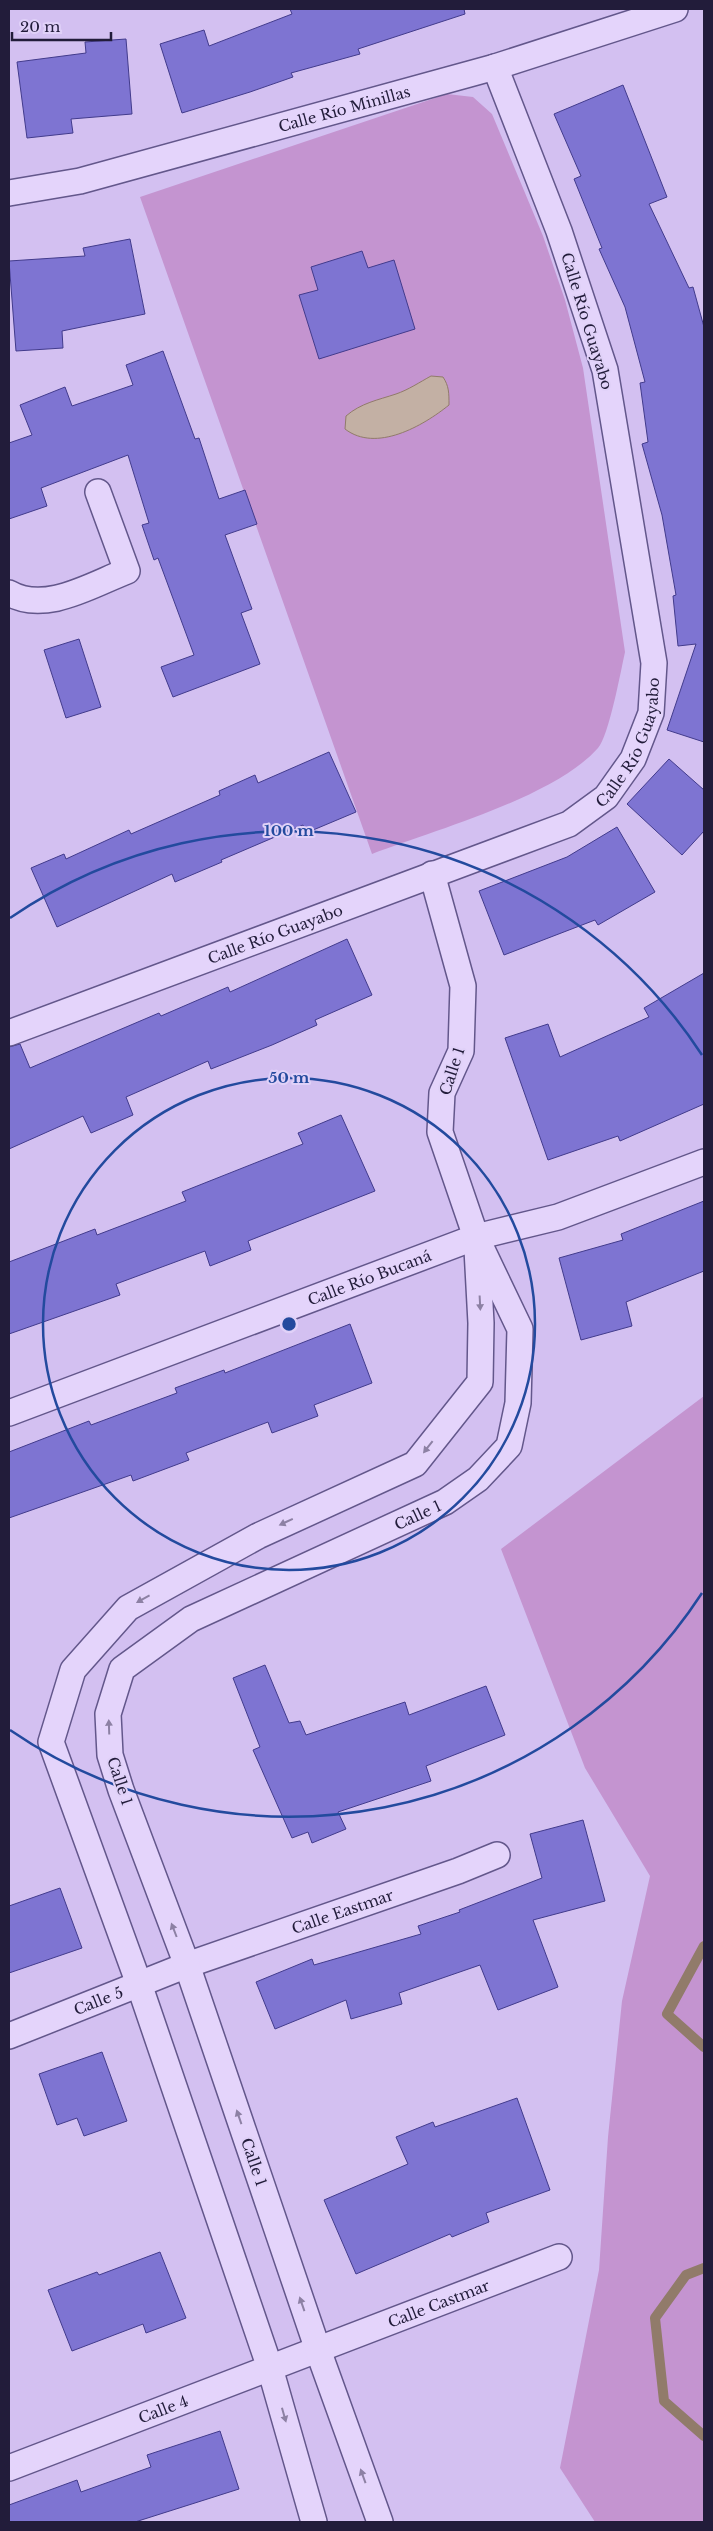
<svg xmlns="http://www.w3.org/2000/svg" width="713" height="2531" viewBox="0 0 713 2531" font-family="'Libre Baskerville',serif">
	<rect width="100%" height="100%" fill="#d3c0f1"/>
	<!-- green -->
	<g fill="#c494d0">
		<path d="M447,94L473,97L492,114L543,236L565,300L583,368L625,652C621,670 609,736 598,748C555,797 435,830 372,854L140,197Z"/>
		<polygon points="704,1396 704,2522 595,2522 560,2468 599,2270 608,2137 622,2001 650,1876 585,1768 501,1549"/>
	</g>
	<!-- water -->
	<path fill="#c3b0a4" stroke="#917b6a" d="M431,376L443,377C449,386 449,393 449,405C423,426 376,453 345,429L346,416C361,403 378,400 396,394C408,390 420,382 431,376Z"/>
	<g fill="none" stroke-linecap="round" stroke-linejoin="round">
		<!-- stream -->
		<g stroke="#917b6a" stroke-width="10">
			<polyline points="704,1946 667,2014 704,2047"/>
			<polyline points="704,2268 686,2275 655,2318 664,2401 704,2436"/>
		</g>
	</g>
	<!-- building -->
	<g fill="#7e74d2" stroke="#423b8c">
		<polygon points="290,9 464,9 465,14 358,49 360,54 291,73 293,77 250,92 182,113 160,44 204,30 209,46 292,14"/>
		<polygon points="126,39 132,114 71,119 73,133 27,138 17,62 86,53 85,42"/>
		<polygon points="623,85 667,197 649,204 689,288 693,287 704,327 704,742 667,730 696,644 678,646 673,596 676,595 662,515 642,444 648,442 640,383 645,382 625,307 599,249 602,248 574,179 581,176 554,114"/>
		<polygon points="130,239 145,314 62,331 63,348 16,351 9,261 85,256 83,248"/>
		<polygon points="362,251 368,268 394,260 415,329 319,359 299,295 318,290 311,267"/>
		<polygon points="163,351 195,439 199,438 219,499 245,490 257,524 225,535 252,609 241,613 260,664 173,697 161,667 194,655 158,558 154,560 142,525 149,523 128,455 41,488 47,506 9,519 9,443 32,435 20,405 65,387 72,406 133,385 126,365"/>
		<polygon points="79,639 101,707 66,718 44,650"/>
		<polygon points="329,752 356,812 306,833 303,825 221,860 222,862 175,882 172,874 57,927 31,868 64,854 66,859 129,830 131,834 220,795 219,791 255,775 258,783"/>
		<polygon points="669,759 704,790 704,831 682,855 627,804"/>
		<polygon points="617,827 655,892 598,925 595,920 504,955 479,891 567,857"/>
		<polygon points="347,939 372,995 315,1020 317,1025 272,1045 211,1069 208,1061 126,1097 133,1115 91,1133 83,1116 9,1149 9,1047 20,1044 30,1068 159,1013 161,1016 228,987 230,992"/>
		<polygon points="704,973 704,1104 620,1141 618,1136 548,1160 505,1038 548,1024 560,1057 649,1017 644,1008"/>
		<polygon points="341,1115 375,1191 248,1241 251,1250 210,1266 205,1251 116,1284 120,1295 9,1334 9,1262 95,1229 97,1235 186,1201 182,1192 303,1144 298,1133"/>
		<polygon points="704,1201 704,1271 626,1302 632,1326 581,1340 559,1258 623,1240 621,1234"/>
		<polygon points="350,1324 372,1383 314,1405 318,1416 272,1433 268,1422 186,1453 189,1460 133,1481 131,1475 9,1518 9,1452 89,1421 91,1425 177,1393 175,1388 224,1370 225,1373"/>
		<polygon points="265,1665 289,1723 300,1721 306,1735 405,1702 409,1715 486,1686 505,1735 426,1766 431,1781 338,1812 346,1829 312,1843 308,1832 292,1838 253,1750 260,1747 233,1678"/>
		<polygon points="583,1820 605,1901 533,1920 558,1987 498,2010 480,1965 399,1993 402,2004 351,2019 346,2000 275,2029 256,1982 312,1959 314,1965 421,1934 418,1926 460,1912 459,1910 542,1878 530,1834"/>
		<polygon points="60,1888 82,1948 9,1973 9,1906"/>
		<polygon points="102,2052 127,2121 84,2136 77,2118 57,2125 39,2074"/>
		<polygon points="517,2098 550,2190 486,2213 489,2222 452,2237 450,2234 356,2274 324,2200 408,2164 396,2137 433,2122 435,2127"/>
		<polygon points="160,2252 186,2318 146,2333 143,2324 72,2351 48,2290 97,2272 99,2275"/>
		<polygon points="220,2431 239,2489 135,2522 9,2522 9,2505 77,2480 81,2492 151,2467 147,2455"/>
	</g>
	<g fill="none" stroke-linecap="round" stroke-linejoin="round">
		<!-- minor casing -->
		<g stroke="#63578b" stroke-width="28">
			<g id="minor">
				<path id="s1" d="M9,193L80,181L495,67L675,9"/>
				<path d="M9,593C45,614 91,585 127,571L98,492"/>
				<path id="s2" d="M9,1033L569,824L606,797L633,759L651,713L654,663L605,370L559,231L495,67"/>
				<path id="s3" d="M9,1413L476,1237L558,1217L704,1162"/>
				<path id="s4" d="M9,2036L187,1965L458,1871L497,1855"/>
				<path id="s5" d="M9,2468L559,2257"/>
				<polyline points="314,2522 270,2368 139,1984 51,1742 73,1670 128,1608 258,1536 415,1464 480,1382 481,1323 477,1249"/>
				<path id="s6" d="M380,2522L318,2350L187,1965L121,1790L110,1755L108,1714L122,1669L191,1619L445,1502L478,1479L509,1446L518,1403L520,1329L476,1237L440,1132L442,1093L461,1051L463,986L432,874"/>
			</g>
		</g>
		<!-- minor -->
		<use href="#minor" stroke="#e4d4fb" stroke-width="25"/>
	</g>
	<!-- one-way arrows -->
	<defs><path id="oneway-solid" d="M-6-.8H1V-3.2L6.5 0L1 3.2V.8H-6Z" transform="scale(1.25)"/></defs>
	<g fill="#8d81a4">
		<use href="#oneway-solid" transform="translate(480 1303) rotate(87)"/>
		<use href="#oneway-solid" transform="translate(428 1447) rotate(128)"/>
		<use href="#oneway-solid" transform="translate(286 1522) rotate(155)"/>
		<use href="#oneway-solid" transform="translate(143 1599) rotate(151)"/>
		<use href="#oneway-solid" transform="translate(109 1727) rotate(-92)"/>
		<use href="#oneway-solid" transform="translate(174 1930) rotate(-111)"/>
		<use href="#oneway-solid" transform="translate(239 2117) rotate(-109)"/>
		<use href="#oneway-solid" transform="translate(302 2304) rotate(-109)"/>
		<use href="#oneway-solid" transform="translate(284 2415) rotate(74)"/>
		<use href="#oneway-solid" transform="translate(363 2476) rotate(-110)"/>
	</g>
	<!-- distance rings -->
	<g fill="none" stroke="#234a9e" stroke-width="2.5">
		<circle cx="289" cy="1324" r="246"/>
		<path d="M702 1593A493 493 0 0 1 10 1730M10 918A493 493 0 0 1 702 1055"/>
	</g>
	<g text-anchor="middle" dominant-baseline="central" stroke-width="4" stroke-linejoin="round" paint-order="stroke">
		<!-- street labels -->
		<g font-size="15" fill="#221c3a" stroke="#e0d1f8">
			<text stroke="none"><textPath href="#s1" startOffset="346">Calle Río Minillas</textPath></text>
			<text transform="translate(587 321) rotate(73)">Calle Río Guayabo</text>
			<text stroke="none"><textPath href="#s2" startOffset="704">Calle Río Guayabo</textPath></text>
			<text stroke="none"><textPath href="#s2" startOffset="284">Calle Río Guayabo</textPath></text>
			<text transform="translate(452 1071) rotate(-72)">Calle 1</text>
			<text stroke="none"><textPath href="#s3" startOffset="385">Calle Río Bucaná</textPath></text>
			<text stroke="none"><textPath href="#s6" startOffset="1236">Calle 1</textPath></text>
			<text transform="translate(120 1781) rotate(72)">Calle 1</text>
			<text stroke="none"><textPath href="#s4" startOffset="356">Calle Eastmar</textPath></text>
			<text stroke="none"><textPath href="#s4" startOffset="96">Calle 5</textPath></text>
			<text transform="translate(254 2162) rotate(71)">Calle 1</text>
			<text stroke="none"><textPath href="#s5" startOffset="460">Calle Castmar</textPath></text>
			<text stroke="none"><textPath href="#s5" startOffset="165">Calle 4</textPath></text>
		</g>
	</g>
	<circle cx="289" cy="1324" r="8" fill="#234a9e" stroke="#e0d1f8" stroke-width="2.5"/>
	<g font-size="15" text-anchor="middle" font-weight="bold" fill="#234a9e" stroke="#e0d1f8" stroke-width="4" stroke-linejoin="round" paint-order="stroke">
		<text x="289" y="836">100 m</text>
		<text x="289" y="1083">50 m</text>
	</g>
	<!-- border -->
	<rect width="713" height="2531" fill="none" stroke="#221c3a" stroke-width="20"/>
	<!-- scale -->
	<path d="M12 32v8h99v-8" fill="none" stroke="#221c3a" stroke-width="2.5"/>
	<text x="20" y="32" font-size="15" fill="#221c3a" stroke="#e0d1f8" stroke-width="4" paint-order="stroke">20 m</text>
</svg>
